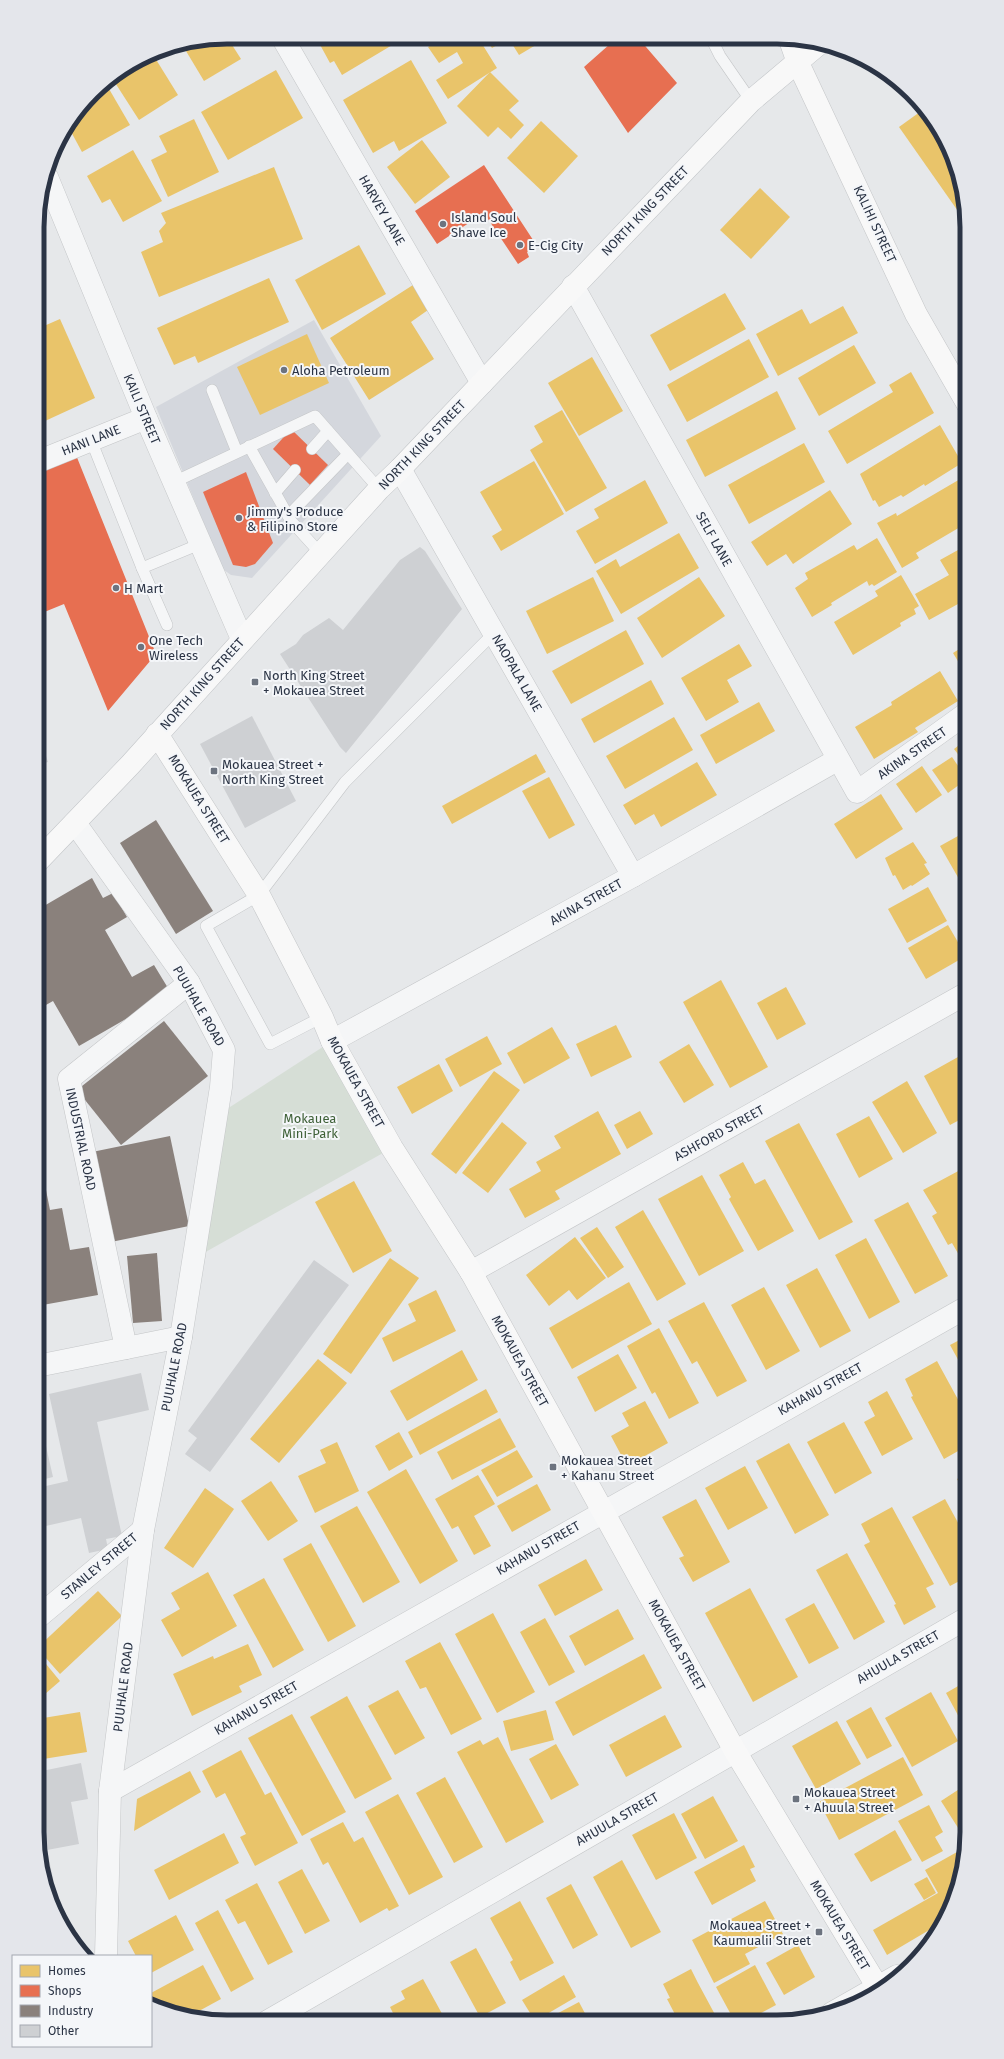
<svg xmlns="http://www.w3.org/2000/svg" width="1004" height="2059" viewBox="0 0 1004 2059" font-family="'Fira Sans',sans-serif">
	<rect width="100%" height="100%" fill="#e6e8ea"/>
	<!-- built -->
	<polygon fill="#d4d7dd" points="314,320 381,436 252,578 231,575 224,570 219,560 156,407"/>
	<!-- green -->
	<polygon fill="#d6ded6" points="332,1041 392,1148 193,1259 216,1116"/>
	<!-- homes -->
	<g fill="#e9c46a">
		<polygon points="227,37 241,59 204,81 183,46"/>
		<polygon points="324,38 391,38 394,44 342,75 334,61 330,63 318,41"/>
		<polygon points="441,38 479,39 497,68 448,99 436,80 463,63 457,52 439,63 428,47"/>
		<polygon points="486,39 508,39 492,48"/>
		<polygon points="509,39 546,39 519,55"/>
		<polygon points="152,53 178,95 139,120 112,78"/>
		<polygon points="411,60 447,123 399,151 394,141 373,153 343,100"/>
		<polygon points="276,70 303,118 228,160 201,112"/>
		<polygon points="490,72 519,101 509,110 524,125 511,139 498,127 488,137 457,106"/>
		<polygon points="105,82 130,125 82,152 69,128 102,84"/>
		<polygon points="924,109 935,122 957,166 967,224 899,127"/>
		<polygon points="194,119 219,172 168,197 151,160 167,152 159,136"/>
		<polygon points="541,121 578,156 544,193 507,158"/>
		<polygon points="422,140 450,177 415,204 387,167"/>
		<polygon points="133,150 162,201 123,222 110,199 102,203 87,176"/>
		<polygon points="274,167 303,239 159,297 141,252 163,242 159,231 166,223 161,213"/>
		<polygon points="760,188 790,217 751,259 720,230"/>
		<polygon points="359,245 386,294 322,330 295,280"/>
		<polygon points="269,278 289,322 198,363 195,356 174,365 157,328"/>
		<polygon points="413,285 428,310 411,322 434,359 369,400 330,338"/>
		<polygon points="37,287 46,307 37,311"/>
		<polygon points="725,293 746,329 670,371 650,335"/>
		<polygon points="843,306 858,333 778,376 756,334 802,309 810,324"/>
		<polygon points="60,319 95,398 45,421 37,405 37,329"/>
		<polygon points="307,334 329,383 260,415 237,367"/>
		<polygon points="749,339 769,377 687,422 667,385"/>
		<polygon points="854,345 876,383 819,416 798,378"/>
		<polygon points="592,357 623,411 579,436 548,383"/>
		<polygon points="911,372 934,413 847,464 828,431 893,392 889,385"/>
		<polygon points="777,391 796,429 705,477 686,440"/>
		<polygon points="562,410 607,488 566,512 530,450 543,442 534,426"/>
		<polygon points="940,425 962,463 925,486 924,484 903,497 901,495 879,507 875,500 873,501 860,474"/>
		<polygon points="804,443 825,482 749,524 728,485"/>
		<polygon points="534,461 564,514 501,551 492,536 502,530 480,492"/>
		<polygon points="967,475 967,523 916,553 919,558 902,568 877,523 896,513 897,516"/>
		<polygon points="645,480 668,523 595,564 576,531 599,518 594,509"/>
		<polygon points="830,490 852,524 793,564 786,554 767,566 751,542"/>
		<polygon points="679,533 699,568 621,614 596,571 616,559 620,567"/>
		<polygon points="877,538 897,572 874,586 872,584 869,586 867,581 831,603 832,605 812,617 795,588 808,579 805,573 854,545 857,550"/>
		<polygon points="967,545 967,599 929,620 915,594 949,575 940,560"/>
		<polygon points="901,575 919,606 914,609 916,614 900,623 901,626 853,655 834,622 878,596 875,591"/>
		<polygon points="593,577 614,621 547,654 526,611"/>
		<polygon points="699,577 725,616 662,658 637,618"/>
		<polygon points="626,630 644,664 571,704 552,671"/>
		<polygon points="739,644 752,666 727,680 739,702 706,721 681,678"/>
		<polygon points="967,644 967,676 953,653"/>
		<polygon points="940,671 958,701 915,728 918,732 874,759 855,727 892,705 891,702"/>
		<polygon points="651,680 664,704 594,743 581,719"/>
		<polygon points="759,702 775,731 716,764 700,735"/>
		<polygon points="674,717 693,750 625,789 606,756"/>
		<polygon points="967,739 967,766 954,749"/>
		<polygon points="536,754 546,772 452,824 442,806"/>
		<polygon points="952,757 967,779 948,793 932,770"/>
		<polygon points="697,762 717,795 661,827 654,814 635,825 623,805"/>
		<polygon points="922,766 942,795 916,813 896,784"/>
		<polygon points="549,777 575,825 549,839 522,791"/>
		<polygon points="881,794 903,829 856,859 834,824"/>
		<polygon points="967,831 967,893 940,846"/>
		<polygon points="913,842 927,863 924,864 930,874 912,886 911,885 903,890 895,875 893,876 885,858"/>
		<polygon points="928,887 947,921 907,943 888,909"/>
		<polygon points="948,925 966,956 926,979 908,948"/>
		<polygon points="721,980 768,1067 730,1088 683,1002"/>
		<polygon points="786,987 806,1024 777,1040 757,1003"/>
		<polygon points="967,1024 967,1036 962,1027"/>
		<polygon points="616,1025 632,1057 591,1077 576,1044"/>
		<polygon points="552,1027 570,1058 524,1084 507,1053"/>
		<polygon points="487,1036 502,1064 460,1087 445,1059"/>
		<polygon points="689,1044 714,1085 684,1103 659,1062"/>
		<polygon points="958,1057 967,1073 967,1116 950,1125 924,1076"/>
		<polygon points="439,1064 453,1091 412,1114 397,1087"/>
		<polygon points="494,1071 520,1090 456,1174 431,1154"/>
		<polygon points="907,1081 937,1133 903,1153 872,1102"/>
		<polygon points="598,1111 621,1154 555,1191 560,1199 525,1218 509,1189 541,1171 536,1162 561,1148 554,1136"/>
		<polygon points="640,1111 653,1134 627,1149 614,1125"/>
		<polygon points="869,1116 893,1159 859,1178 836,1134"/>
		<polygon points="502,1122 527,1143 488,1193 462,1173"/>
		<polygon points="799,1123 853,1222 819,1240 765,1141"/>
		<polygon points="743,1162 755,1184 765,1179 794,1231 758,1251 729,1199 731,1197 719,1175"/>
		<polygon points="962,1169 967,1178 967,1260 963,1262 952,1243 948,1245 932,1216 937,1213 923,1190"/>
		<polygon points="702,1175 744,1251 699,1276 658,1199"/>
		<polygon points="354,1181 392,1251 353,1273 315,1202"/>
		<polygon points="908,1202 948,1276 915,1294 874,1220"/>
		<polygon points="643,1210 686,1284 657,1301 615,1227"/>
		<polygon points="597,1227 624,1267 608,1278 580,1238"/>
		<polygon points="575,1237 606,1278 577,1300 569,1290 549,1306 526,1275"/>
		<polygon points="866,1238 900,1302 869,1319 835,1255"/>
		<polygon points="390,1258 419,1278 351,1374 323,1354"/>
		<polygon points="817,1268 851,1331 820,1348 786,1285"/>
		<polygon points="629,1282 652,1324 572,1369 549,1328"/>
		<polygon points="764,1287 800,1351 766,1370 731,1305"/>
		<polygon points="436,1290 456,1331 393,1362 382,1338 416,1321 408,1304"/>
		<polygon points="704,1302 747,1381 717,1397 697,1361 692,1364 668,1321"/>
		<polygon points="659,1328 699,1403 669,1419 655,1392 652,1394 627,1346"/>
		<polygon points="967,1336 967,1376 950,1345"/>
		<polygon points="462,1350 478,1380 407,1421 390,1391"/>
		<polygon points="618,1354 637,1388 595,1412 577,1377"/>
		<polygon points="318,1359 347,1383 279,1463 250,1439"/>
		<polygon points="937,1361 967,1416 967,1446 944,1459 911,1397 913,1396 905,1379"/>
		<polygon points="486,1389 498,1412 420,1455 408,1432"/>
		<polygon points="887,1391 913,1439 882,1456 864,1422 875,1416 868,1402"/>
		<polygon points="645,1401 668,1443 627,1466 611,1436 629,1426 622,1413"/>
		<polygon points="500,1418 516,1447 452,1480 437,1452"/>
		<polygon points="844,1422 872,1473 835,1494 807,1442"/>
		<polygon points="399,1432 413,1457 389,1471 375,1446"/>
		<polygon points="337,1442 359,1491 315,1513 298,1476 326,1463 320,1450"/>
		<polygon points="789,1443 829,1515 795,1534 756,1461"/>
		<polygon points="517,1450 533,1477 497,1497 481,1470"/>
		<polygon points="745,1466 768,1508 728,1530 705,1488"/>
		<polygon points="406,1469 458,1561 420,1584 367,1492"/>
		<polygon points="967,1474 967,1497 957,1479"/>
		<polygon points="478,1475 495,1504 474,1516 491,1546 474,1555 458,1526 452,1529 435,1499"/>
		<polygon points="271,1481 298,1521 268,1541 241,1501"/>
		<polygon points="537,1484 551,1510 512,1532 497,1506"/>
		<polygon points="205,1488 234,1509 193,1568 164,1548"/>
		<polygon points="696,1499 730,1562 693,1582 679,1558 684,1556 662,1517"/>
		<polygon points="945,1499 967,1539 967,1577 950,1586 912,1517"/>
		<polygon points="357,1506 400,1582 363,1603 320,1526"/>
		<polygon points="892,1507 934,1584 926,1588 936,1607 904,1625 894,1605 896,1604 864,1545 870,1542 861,1524"/>
		<polygon points="311,1543 356,1626 328,1642 283,1559"/>
		<polygon points="847,1553 885,1622 854,1640 816,1570"/>
		<polygon points="586,1559 603,1590 555,1616 538,1585"/>
		<polygon points="208,1572 237,1626 182,1657 161,1620 180,1609 171,1593"/>
		<polygon points="264,1578 304,1650 273,1668 233,1595"/>
		<polygon points="750,1588 798,1677 753,1702 705,1613"/>
		<polygon points="98,1591 122,1616 60,1674 37,1648"/>
		<polygon points="814,1603 839,1648 809,1664 785,1619"/>
		<polygon points="618,1609 634,1639 585,1666 569,1636"/>
		<polygon points="493,1613 535,1692 497,1713 455,1634"/>
		<polygon points="545,1618 575,1672 549,1686 520,1632"/>
		<polygon points="440,1642 482,1719 451,1735 426,1687 420,1689 405,1661"/>
		<polygon points="248,1644 262,1675 239,1686 242,1692 192,1716 173,1674 213,1656 214,1659"/>
		<polygon points="37,1653 60,1681 37,1701"/>
		<polygon points="644,1654 662,1688 573,1736 555,1702"/>
		<polygon points="967,1681 967,1732 946,1693"/>
		<polygon points="398,1690 425,1738 395,1755 368,1706"/>
		<polygon points="931,1692 958,1741 912,1767 885,1718"/>
		<polygon points="347,1696 392,1779 355,1799 310,1717"/>
		<polygon points="871,1707 892,1746 867,1759 846,1721"/>
		<polygon points="546,1710 554,1740 511,1751 503,1721"/>
		<polygon points="80,1712 87,1752 37,1760 37,1719"/>
		<polygon points="292,1714 346,1812 302,1836 248,1738"/>
		<polygon points="665,1715 682,1747 626,1777 609,1745"/>
		<polygon points="837,1721 861,1764 816,1789 792,1746"/>
		<polygon points="498,1737 544,1822 506,1843 457,1752 480,1740 483,1745"/>
		<polygon points="556,1744 579,1785 551,1800 529,1759"/>
		<polygon points="241,1750 265,1795 271,1792 298,1843 255,1866 240,1837 246,1834 225,1793 216,1798 202,1771"/>
		<polygon points="903,1757 923,1795 839,1840 819,1802"/>
		<polygon points="190,1771 201,1792 134,1831 137,1799"/>
		<polygon points="445,1777 483,1847 454,1863 416,1793"/>
		<polygon points="967,1784 967,1842 941,1801"/>
		<polygon points="398,1794 443,1877 409,1895 365,1812"/>
		<polygon points="713,1796 738,1841 705,1859 681,1814"/>
		<polygon points="929,1805 943,1832 935,1837 943,1851 922,1862 898,1821"/>
		<polygon points="674,1813 697,1858 656,1880 632,1835"/>
		<polygon points="343,1822 354,1842 363,1837 399,1906 389,1911 387,1908 360,1923 328,1862 323,1865 310,1839"/>
		<polygon points="895,1830 912,1860 871,1882 854,1854"/>
		<polygon points="224,1833 239,1863 169,1900 154,1870"/>
		<polygon points="744,1845 755,1867 750,1869 756,1881 712,1905 694,1872"/>
		<polygon points="957,1852 963,1863 957,1893 941,1923 887,1955 873,1930 938,1893 925,1870"/>
		<polygon points="622,1860 661,1932 631,1948 593,1877"/>
		<polygon points="302,1869 330,1921 305,1934 278,1882"/>
		<polygon points="927,1877 936,1893 924,1900 914,1884"/>
		<polygon points="257,1883 293,1952 268,1965 245,1921 238,1924 225,1900"/>
		<polygon points="571,1884 598,1935 573,1949 546,1898"/>
		<polygon points="520,1901 554,1963 520,1981 510,1962 513,1960 490,1918"/>
		<polygon points="765,1901 783,1934 745,1954 750,1964 714,1983 692,1940"/>
		<polygon points="218,1910 254,1979 231,1992 195,1923"/>
		<polygon points="176,1915 194,1950 151,1973 151,1956 136,1956 128,1941"/>
		<polygon points="798,1945 815,1977 784,1995 766,1963"/>
		<polygon points="476,1948 506,2003 480,2017 450,1962"/>
		<polygon points="203,1965 221,1999 188,2017 151,2005 151,1993"/>
		<polygon points="755,1965 776,2005 744,2022 735,2022 716,1987"/>
		<polygon points="691,1969 698,1983 719,2022 679,2022 667,1999 670,1998 663,1984"/>
		<polygon points="564,1975 576,1997 535,2021 522,2000"/>
		<polygon points="423,1979 446,2021 397,2021 390,2007 405,1999 401,1991"/>
		<polygon points="579,2002 589,2021 549,2021 547,2019"/>
	</g>
	<!-- shops -->
	<g fill="#e76f51">
		<polygon points="624,39 640,40 677,83 628,133 584,67 610,44 616,46"/>
		<polygon points="484,165 537,246 527,252 529,257 518,264 484,213 437,244 415,211"/>
		<polygon points="291,429 328,465 310,485 273,449"/>
		<polygon points="76,455 156,654 108,711 64,604 37,615 37,471"/>
		<polygon points="246,472 273,543 255,564 246,567 233,565 203,492"/>
	</g>
	<!-- industry -->
	<g fill="#8a817c">
		<polygon points="156,820 213,911 176,934 120,843"/>
		<polygon points="92,878 103,898 113,893 127,917 105,930 132,977 154,965 171,993 79,1046 53,1001 37,1010 37,938 40,937 37,933 37,910"/>
		<polygon points="164,1021 208,1076 121,1145 77,1090"/>
		<polygon points="170,1136 189,1226 111,1242 92,1152"/>
		<polygon points="37,1145 50,1210 62,1208 70,1250 89,1247 98,1295 37,1306"/>
		<polygon points="157,1253 162,1321 133,1323 127,1256"/>
	</g>
	<!-- building -->
	<g fill="#ced0d3">
		<polygon points="420,547 425,551 462,609 346,753 340,747 280,654 296,644 303,635 329,618 343,630 400,560"/>
		<polygon points="252,716 296,801 245,828 200,744"/>
		<polygon points="37,730 48,762 37,765"/>
		<polygon points="37,777 42,791 37,792"/>
		<polygon points="314,1260 349,1285 210,1472 185,1454 197,1438 188,1431"/>
		<polygon points="141,1373 149,1410 97,1422 122,1536 106,1539 108,1549 89,1553 81,1518 37,1528 37,1488 68,1481 49,1394"/>
		<polygon points="43,1433 53,1477 37,1481 37,1434"/>
		<polygon points="37,1563 46,1599 37,1601"/>
		<polygon points="81,1763 88,1799 71,1802 79,1844 47,1850 56,1893 48,1894 37,1832 37,1772"/>
	</g>
	<g fill="none" stroke-linecap="round" stroke-linejoin="round">
		<!-- lane casing -->
		<g stroke="#c4c6c8" stroke-width="12">
			<g id="lane">
				<polyline points="712,40 720,56 751,101"/>
				<polyline points="212,390 237,452"/>
				<polyline points="91,440 142,568 200,544"/>
				<polyline points="249,446 291,521 320,553"/>
				<polyline points="312,449 328,431"/>
				<polyline points="174,482 315,416 379,489"/>
				<polyline points="275,493 295,470"/>
				<polyline points="288,516 348,454"/>
				<polyline points="142,568 167,625"/>
				<polyline points="322,1017 270,1044 206,926 259,895 345,782 494,633"/>
			</g>
		</g>
		<!-- street casing -->
		<g stroke="#c4c6c8" stroke-width="23">
			<g id="street">
				<polyline points="282,37 482,383"/>
				<polyline points="47,177 146,418 242,639"/>
				<polyline points="573,286 857,792 967,713"/>
				<polyline points="37,462 146,418"/>
				<polyline points="400,469 633,876"/>
				<polyline points="75,823 189,983 224,1050 221,1087 181,1337 143,1530 110,1791 106,1956"/>
				<polyline points="332,1041 633,876 837,760"/>
				<polyline points="471,1272 967,993"/>
				<polyline points="126,1348 69,1079 189,983"/>
				<polyline points="37,1366 181,1337"/>
				<polyline points="37,1618 143,1530"/>
				<polyline points="110,1791 967,1307"/>
				<polyline points="832,2013 897,1976"/>
				<polyline points="268,2021 967,1618"/>
			</g>
		</g>
		<!-- secondary casing -->
		<g stroke="#c4c6c8" stroke-width="23">
			<g id="secondary">
				<polyline points="798,63 916,314 967,403"/>
				<polyline points="157,734 259,895 322,1017 332,1041 392,1148 471,1272 735,1751 880,1991"/>
			</g>
		</g>
		<!-- primary casing -->
		<g stroke="#c2c5c8" stroke-width="23">
			<g id="primary">
				<polyline points="790,40 798,63"/>
				<polyline points="37,862 130,765 379,489 400,469 751,101 820,43"/>
			</g>
		</g>
		<!-- lane -->
		<use href="#lane" stroke="#f5f6f7" stroke-width="11"/>
		<!-- street -->
		<use href="#street" stroke="#f5f6f7" stroke-width="22"/>
		<!-- secondary -->
		<use href="#secondary" stroke="#f8f8f8" stroke-width="22"/>
		<!-- primary -->
		<use href="#primary" stroke="#f8f8f8" stroke-width="22"/>
	</g>
	<!-- markers -->
	<g fill="#6c737f" stroke="#f4f6f9" stroke-width="1.5">
		<circle cx="443" cy="224" r="4"/>
		<circle cx="520" cy="245" r="4"/>
		<circle cx="284" cy="370" r="4"/>
		<circle cx="239" cy="518" r="4"/>
		<circle cx="116" cy="588" r="4"/>
		<circle cx="141" cy="647" r="4"/>
		<rect x="251" y="678" width="8" height="8" rx="2"/>
		<rect x="210" y="767" width="8" height="8" rx="2"/>
		<rect x="549" y="1463" width="8" height="8" rx="2"/>
		<rect x="792" y="1795" width="8" height="8" rx="2"/>
		<rect x="815" y="1928" width="8" height="8" rx="2"/>
	</g>
	<g text-anchor="middle" dominant-baseline="central" stroke-width="4" stroke-linejoin="round" paint-order="stroke">
		<!-- street labels -->
		<g font-size="13" fill="#2b3445" stroke="#f4f6f9">
			<text transform="translate(382 210) rotate(60)">HARVEY LANE</text>
			<text transform="translate(645 211) rotate(-46)">NORTH KING STREET</text>
			<text transform="translate(875 224) rotate(65)">KALIHI STREET</text>
			<text transform="translate(142 409) rotate(67)">KAILI STREET</text>
			<text transform="translate(91 440) rotate(-22)">HANI LANE</text>
			<text transform="translate(422 445) rotate(-46)">NORTH KING STREET</text>
			<text transform="translate(714 539) rotate(61)">SELF LANE</text>
			<text transform="translate(517 673) rotate(60)">NAOPALA LANE</text>
			<text transform="translate(202 684) rotate(-48)">NORTH KING STREET</text>
			<text transform="translate(912 753) rotate(-35)">AKINA STREET</text>
			<text transform="translate(199 799) rotate(58)">MOKAUEA STREET</text>
			<text transform="translate(586 902) rotate(-29)">AKINA STREET</text>
			<text transform="translate(199 1006) rotate(60)">PUUHALE ROAD</text>
			<text transform="translate(356 1082) rotate(61)">MOKAUEA STREET</text>
			<text transform="translate(719 1133) rotate(-29)">ASHFORD STREET</text>
			<text transform="translate(81 1139) rotate(78)">INDUSTRIAL ROAD</text>
			<text transform="translate(520 1361) rotate(61)">MOKAUEA STREET</text>
			<text transform="translate(174 1367) rotate(-79)">PUUHALE ROAD</text>
			<text transform="translate(820 1389) rotate(-29)">KAHANU STREET</text>
			<text transform="translate(538 1548) rotate(-30)">KAHANU STREET</text>
			<text transform="translate(99 1566) rotate(-40)">STANLEY STREET</text>
			<text transform="translate(677 1645) rotate(61)">MOKAUEA STREET</text>
			<text transform="translate(898 1657) rotate(-30)">AHUULA STREET</text>
			<text transform="translate(123 1687) rotate(-83)">PUUHALE ROAD</text>
			<text transform="translate(256 1708) rotate(-30)">KAHANU STREET</text>
			<text transform="translate(617 1819) rotate(-30)">AHUULA STREET</text>
			<text transform="translate(840 1925) rotate(59)">MOKAUEA STREET</text>
		</g>
		<!-- poi labels -->
		<g font-size="13" fill="#2b3445" stroke="#f4f6f9" text-anchor="start">
			<text x="451" y="217">Island Soul<tspan x="451" dy="15">Shave Ice</tspan></text>
			<text x="528" y="245">E-Cig City</text>
			<text x="292" y="370">Aloha Petroleum</text>
			<text x="247" y="511">Jimmy's Produce<tspan x="247" dy="15">&amp; Filipino Store</tspan></text>
			<text x="124" y="588">H Mart</text>
			<text x="149" y="640">One Tech<tspan x="149" dy="15">Wireless</tspan></text>
			<text x="263" y="675">North King Street<tspan x="263" dy="15">+ Mokauea Street</tspan></text>
			<text x="222" y="764">Mokauea Street +<tspan x="222" dy="15">North King Street</tspan></text>
			<text x="561" y="1460">Mokauea Street<tspan x="561" dy="15">+ Kahanu Street</tspan></text>
			<text x="804" y="1792">Mokauea Street<tspan x="804" dy="15">+ Ahuula Street</tspan></text>
			<text x="811" y="1925" text-anchor="end">Mokauea Street +<tspan x="811" dy="15">Kaumualii Street</tspan></text>
		</g>
		<!-- park labels -->
		<g font-size="13" fill="#3f6138" stroke="#f4f6f9">
			<text x="310" y="1118">Mokauea<tspan x="310" dy="15">Mini-Park</tspan></text>
		</g>
	</g>
	<!-- crop -->
	<path d="M0 0H1004V2059H0ZM227 44H777A183 183 0 0 1 960 227V1832A183 183 0 0 1 777 2015H227A183 183 0 0 1 44 1832V227A183 183 0 0 1 227 44Z" fill="#e4e6eb" fill-rule="evenodd"/>
	<path fill="none" stroke="#2b3445" stroke-width="5" d="M227 44H777A183 183 0 0 1 960 227V1832A183 183 0 0 1 777 2015H227A183 183 0 0 1 44 1832V227A183 183 0 0 1 227 44Z"/>
	<!-- legend -->
	<rect x="12" y="1955" width="140" height="92" fill="#f4f6f9" stroke="#a4a8b1"/>
	<rect x="20" y="1965" width="20" height="12" fill="#e9c46a" stroke="#a4a8b1"/>
	<text x="48" y="1975" font-size="12" fill="#2b3445">Homes</text>
	<rect x="20" y="1985" width="20" height="12" fill="#e76f51" stroke="#a4a8b1"/>
	<text x="48" y="1995" font-size="12" fill="#2b3445">Shops</text>
	<rect x="20" y="2005" width="20" height="12" fill="#8a817c" stroke="#a4a8b1"/>
	<text x="48" y="2015" font-size="12" fill="#2b3445">Industry</text>
	<rect x="20" y="2025" width="20" height="12" fill="#ced0d3" stroke="#a4a8b1"/>
	<text x="48" y="2035" font-size="12" fill="#2b3445">Other</text>
</svg>
